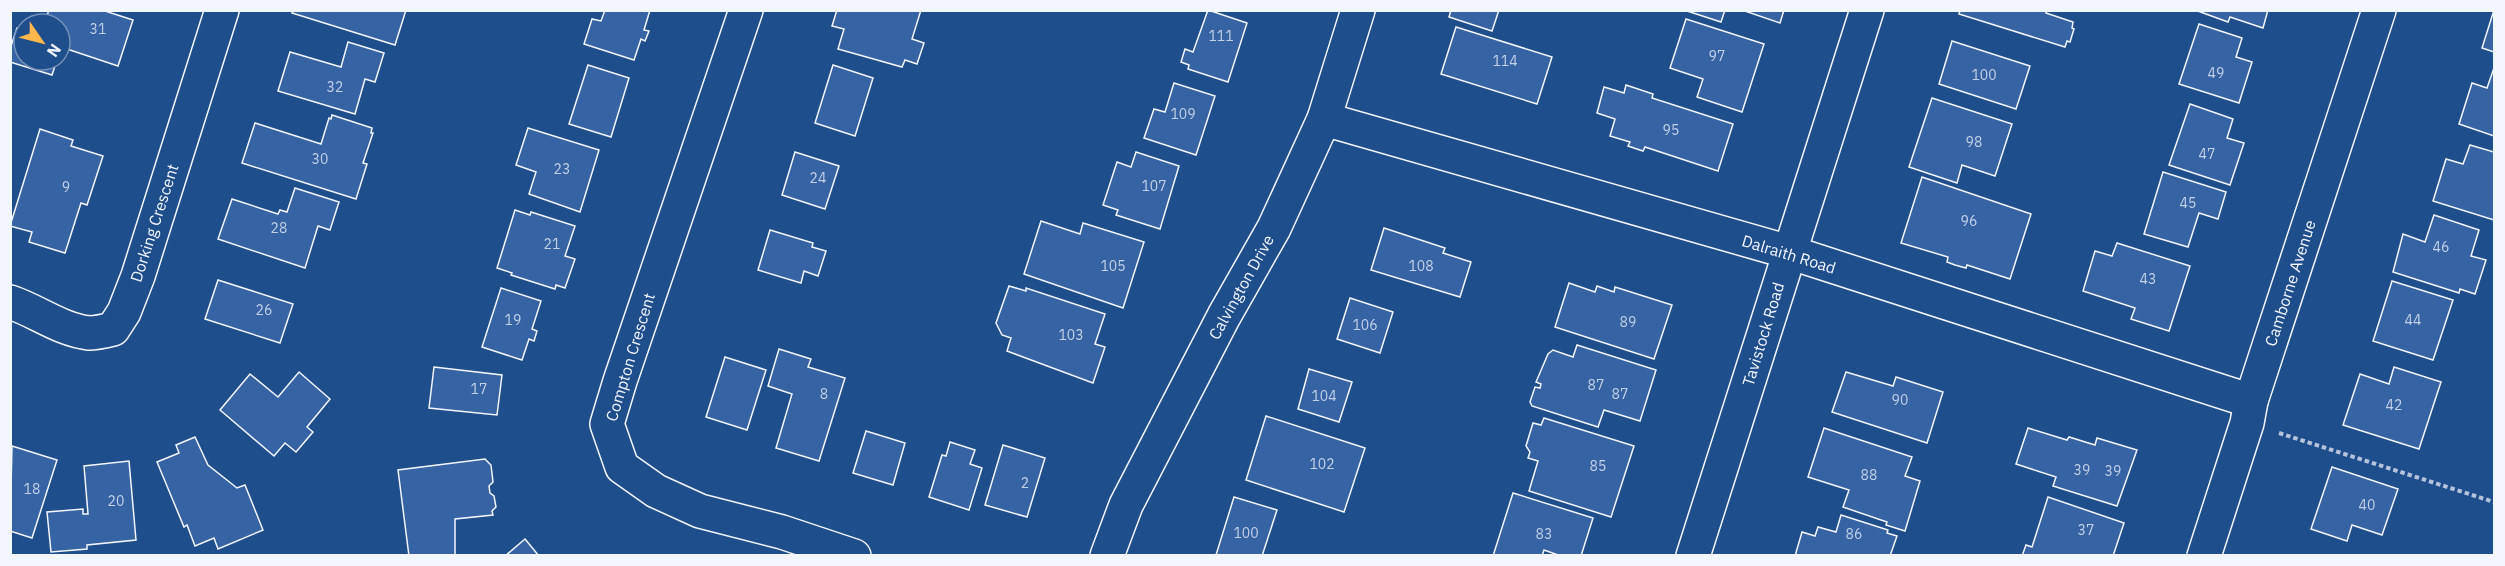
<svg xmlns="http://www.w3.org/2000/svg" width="2505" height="566" viewBox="0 0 2505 566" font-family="'IBM Plex Sans',sans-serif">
	<rect width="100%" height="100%" fill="#1f4e8c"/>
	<!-- building -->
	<g fill="#3563a3" stroke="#f2f6ff" stroke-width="1.5">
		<polygon points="49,10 102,10 133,20 118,66 61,47 60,49 60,24 44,24"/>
		<polygon points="293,10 406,10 395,45 292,13"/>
		<polygon points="605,10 650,10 644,30 649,31 645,41 641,39 634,60 584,44 592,19 601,21"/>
		<polygon points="837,10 921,10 912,39 924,43 917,64 905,60 902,67 838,49 844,29 832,26"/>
		<polygon points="1208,10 1247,23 1228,82 1188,69 1189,65 1181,62 1185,49 1193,52"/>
		<polygon points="1451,10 1499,10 1492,31 1449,17"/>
		<polygon points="1684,10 1725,10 1721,22"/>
		<polygon points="1742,10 1784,10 1780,23"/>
		<polygon points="1960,10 2047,10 2046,13 2073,22 2072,28 2074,29 2070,42 2067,41 2065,47 1959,14"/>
		<polygon points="2195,10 2268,10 2263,28 2230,17 2228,22"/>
		<polygon points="2494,10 2494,52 2482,48"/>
		<polygon points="1686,19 1764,44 1742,112 1697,97 1703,79 1670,68"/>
		<polygon points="2199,24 2242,38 2236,57 2252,62 2239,103 2179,84"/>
		<polygon points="1456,27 1552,57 1537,104 1441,74"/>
		<polygon points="17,28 24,30 24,60 57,60 52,75 10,62 10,49"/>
		<polygon points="1952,41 2030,66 2016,109 1939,84"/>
		<polygon points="348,42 384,53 375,82 365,79 355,114 278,91 290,52 341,67"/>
		<polygon points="588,65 629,78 611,137 569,124"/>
		<polygon points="833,65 873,78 855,136 815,123"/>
		<polygon points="2494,68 2494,136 2459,124 2472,83 2487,88"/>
		<polygon points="1174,83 1215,96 1196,155 1144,138 1154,109 1165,112"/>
		<polygon points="1626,85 1653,94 1652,98 1733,124 1718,171 1645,147 1643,151 1628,146 1630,142 1610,136 1615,119 1597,113 1604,87 1624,93"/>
		<polygon points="1932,98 2012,124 1995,176 1962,165 1957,183 1909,167"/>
		<polygon points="2190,104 2233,119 2227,138 2244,143 2230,185 2169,165"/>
		<polygon points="332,115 372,128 371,133 373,133 363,163 367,164 356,199 242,163 255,123 321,144 329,118 331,119"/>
		<polygon points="528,128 599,150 580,212 529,194 536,172 516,165"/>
		<polygon points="40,129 73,140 71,146 103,156 87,205 81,203 65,253 29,242 32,232 10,226"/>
		<polygon points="2470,145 2494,152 2494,220 2433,201 2446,159 2463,164"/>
		<polygon points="795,152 839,166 825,209 782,195"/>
		<polygon points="1136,152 1179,166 1160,229 1116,215 1118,210 1103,205 1117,162 1131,167"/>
		<polygon points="2163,172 2226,192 2218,219 2199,213 2188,247 2144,234"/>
		<polygon points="1922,177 2031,214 2010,279 1967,265 1966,268 1955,265 1947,262 1948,257 1901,243"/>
		<polygon points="295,188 339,202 330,230 318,226 305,268 218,239 232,199 278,214 280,210 287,212"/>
		<polygon points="515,210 530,215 531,212 575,226 565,256 575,259 565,288 556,285 555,289 511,275 512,273 497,268"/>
		<polygon points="2434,215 2479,230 2471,256 2486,260 2475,294 2460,289 2459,293 2393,272 2403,234 2425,242"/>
		<polygon points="1041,221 1080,234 1083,223 1144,242 1123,308 1024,274"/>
		<polygon points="1384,228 1445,248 1443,253 1471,262 1460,297 1371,270"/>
		<polygon points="770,230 813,243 812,247 826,251 818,276 804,271 801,283 758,270"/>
		<polygon points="2117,243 2190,266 2169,331 2131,319 2135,308 2083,291 2095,251 2112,256"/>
		<polygon points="218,280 293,304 280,343 205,319"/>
		<polygon points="2392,281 2453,300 2433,360 2373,341"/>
		<polygon points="1569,283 1595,292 1597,286 1614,292 1615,287 1672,305 1654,359 1555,327"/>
		<polygon points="1009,286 1026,291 1026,288 1105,314 1095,344 1105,347 1093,383 1007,351 1011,338 1002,335 996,323"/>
		<polygon points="501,288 541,301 532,329 537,331 534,341 529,339 522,360 482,347"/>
		<polygon points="1350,298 1393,312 1380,353 1337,339"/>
		<polygon points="1577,345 1656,370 1640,421 1604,410 1598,427 1532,406 1530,402 1535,387 1540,388 1541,384 1536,382 1548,354 1553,350 1573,357"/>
		<polygon points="779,349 811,359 808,367 845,378 819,461 776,448 792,394 768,386"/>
		<polygon points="725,357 766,370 747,430 706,417"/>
		<polygon points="434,367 502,375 497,415 429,408"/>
		<polygon points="2394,367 2441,382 2419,449 2343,425 2360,374 2389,384"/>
		<polygon points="1309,369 1352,382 1339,422 1298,409"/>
		<polygon points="299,372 330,399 307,427 313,432 296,452 285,443 274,456 220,410 250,374 278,397"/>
		<polygon points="1846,372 1893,386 1896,377 1943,392 1927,443 1832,412"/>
		<polygon points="1266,416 1365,448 1344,512 1246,480"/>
		<polygon points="1544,418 1634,446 1611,517 1529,491 1538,461 1528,458 1530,452 1526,446 1533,423 1541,425"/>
		<polygon points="1824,428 1912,457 1905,476 1920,481 1905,531 1886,525 1887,522 1843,507 1849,490 1808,477"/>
		<polygon points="2028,428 2067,440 2069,437 2095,445 2097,438 2137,450 2117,506 2053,486 2056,477 2016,464"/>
		<polygon points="866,431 905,443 893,485 853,473"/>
		<polygon points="195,437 208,465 237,488 245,485 263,530 218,549 214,538 195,546 187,525 184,527 157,462 179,453 176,445"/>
		<polygon points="950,442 975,450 970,464 982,468 969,510 929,497 942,455 946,456"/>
		<polygon points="1003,445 1045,458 1027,517 985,505"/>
		<polygon points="12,446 57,460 32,538 10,531"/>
		<polygon points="485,459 491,465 493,482 489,486 490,493 494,496 496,507 492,511 493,515 455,519 455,556 409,556 398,470"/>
		<polygon points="129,461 136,540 87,545 87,549 51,552 47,512 83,509 83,514 88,514 84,466"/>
		<polygon points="2332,467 2398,489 2382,535 2352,525 2347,541 2311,529"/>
		<polygon points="1513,493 1593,518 1581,556 1561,556 1544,550 1542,556 1493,556"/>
		<polygon points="1234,497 1277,510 1262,556 1216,555"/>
		<polygon points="2048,497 2124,523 2113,556 2022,556 2026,545 2032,547"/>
		<polygon points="1841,515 1888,530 1887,533 1897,536 1890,556 1795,556 1802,532 1815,536 1818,527 1836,532"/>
		<polygon points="525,539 539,556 505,556"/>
	</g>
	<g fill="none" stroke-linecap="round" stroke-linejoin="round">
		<!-- minor casing -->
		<g stroke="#f2f6ff" stroke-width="36">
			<g id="minor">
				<polyline points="746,10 620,381 607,424 622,467 656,491 700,511 782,532 854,556"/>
				<polyline points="1324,119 1789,252 2251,401"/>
				<path d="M10,302C37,311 61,330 89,333C97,333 105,331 113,329L124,312L138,276L222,10"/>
				<polyline points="1107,556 1126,505 1224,316 1274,228 1324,119 1358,10"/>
				<polyline points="1693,556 1867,10"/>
				<polyline points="2204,556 2247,423 2251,401 2379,10"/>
			</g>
		</g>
		<!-- path -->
		<polyline stroke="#b3c4dc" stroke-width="4" stroke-dasharray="4.5 3" stroke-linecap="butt" points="2279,433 2494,502"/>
		<!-- minor -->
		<use href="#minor" stroke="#1f4e8c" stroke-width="33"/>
	</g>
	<g text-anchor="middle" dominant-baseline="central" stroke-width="4.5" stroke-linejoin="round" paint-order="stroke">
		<!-- number labels -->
		<g font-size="14" fill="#c3d1e8">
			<text x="98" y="29">31</text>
			<text x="1221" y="36">111</text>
			<text x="1717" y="56">97</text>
			<text x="1505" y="61">114</text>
			<text x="2216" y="73">49</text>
			<text x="1984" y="75">100</text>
			<text x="335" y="87">32</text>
			<text x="1183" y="114">109</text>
			<text x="1671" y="130">95</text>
			<text x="1974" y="142">98</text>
			<text x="2207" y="154">47</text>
			<text x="320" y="159">30</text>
			<text x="562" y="169">23</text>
			<text x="818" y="178">24</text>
			<text x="1154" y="186">107</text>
			<text x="66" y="187">9</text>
			<text x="2188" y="203">45</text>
			<text x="1969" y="221">96</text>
			<text x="279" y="228">28</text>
			<text x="552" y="244">21</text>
			<text x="2441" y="247">46</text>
			<text x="1113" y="266">105</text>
			<text x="1421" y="266">108</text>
			<text x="2148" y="279">43</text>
			<text x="264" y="310">26</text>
			<text x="513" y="320">19</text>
			<text x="2413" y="320">44</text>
			<text x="1628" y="322">89</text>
			<text x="1365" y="325">106</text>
			<text x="1071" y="335">103</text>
			<text x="1596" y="385">87</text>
			<text x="479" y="389">17</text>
			<text x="824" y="394">8</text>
			<text x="1620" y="394">87</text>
			<text x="1324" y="396">104</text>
			<text x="1900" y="400">90</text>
			<text x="2394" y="405">42</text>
			<text x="1322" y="464">102</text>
			<text x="1598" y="466">85</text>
			<text x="2082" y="470">39</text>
			<text x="2113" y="471">39</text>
			<text x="1869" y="475">88</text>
			<text x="1025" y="483">2</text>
			<text x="32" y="489">18</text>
			<text x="116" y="501">20</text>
			<text x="2367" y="505">40</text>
			<text x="2086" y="530">37</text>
			<text x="1246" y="533">100</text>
			<text x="1544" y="534">83</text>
			<text x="1854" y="534">86</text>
		</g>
		<!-- street labels -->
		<g font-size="16" fill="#f2f6ff" stroke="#1f4e8c">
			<text transform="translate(154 223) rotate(-72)">Dorking Crescent</text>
			<text transform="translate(1789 254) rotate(17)">Dalraith Road</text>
			<text transform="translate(2290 283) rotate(-72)">Camborne Avenue</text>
			<text transform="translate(1241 287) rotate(-61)">Calvington Drive</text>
			<text transform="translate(1763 334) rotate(-73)">Tavistock Road</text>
			<text transform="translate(630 357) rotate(-73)">Compton Crescent</text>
		</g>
	</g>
	<!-- border -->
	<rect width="2505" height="566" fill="none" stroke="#f2f6ff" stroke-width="24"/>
	<!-- north arrow -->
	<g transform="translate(42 42) rotate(125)"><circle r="28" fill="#1f4e8c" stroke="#7391ba" stroke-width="1.5"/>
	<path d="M0-4.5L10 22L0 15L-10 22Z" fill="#ffb74d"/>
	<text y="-9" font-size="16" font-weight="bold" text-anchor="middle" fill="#f2f6ff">N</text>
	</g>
</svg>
